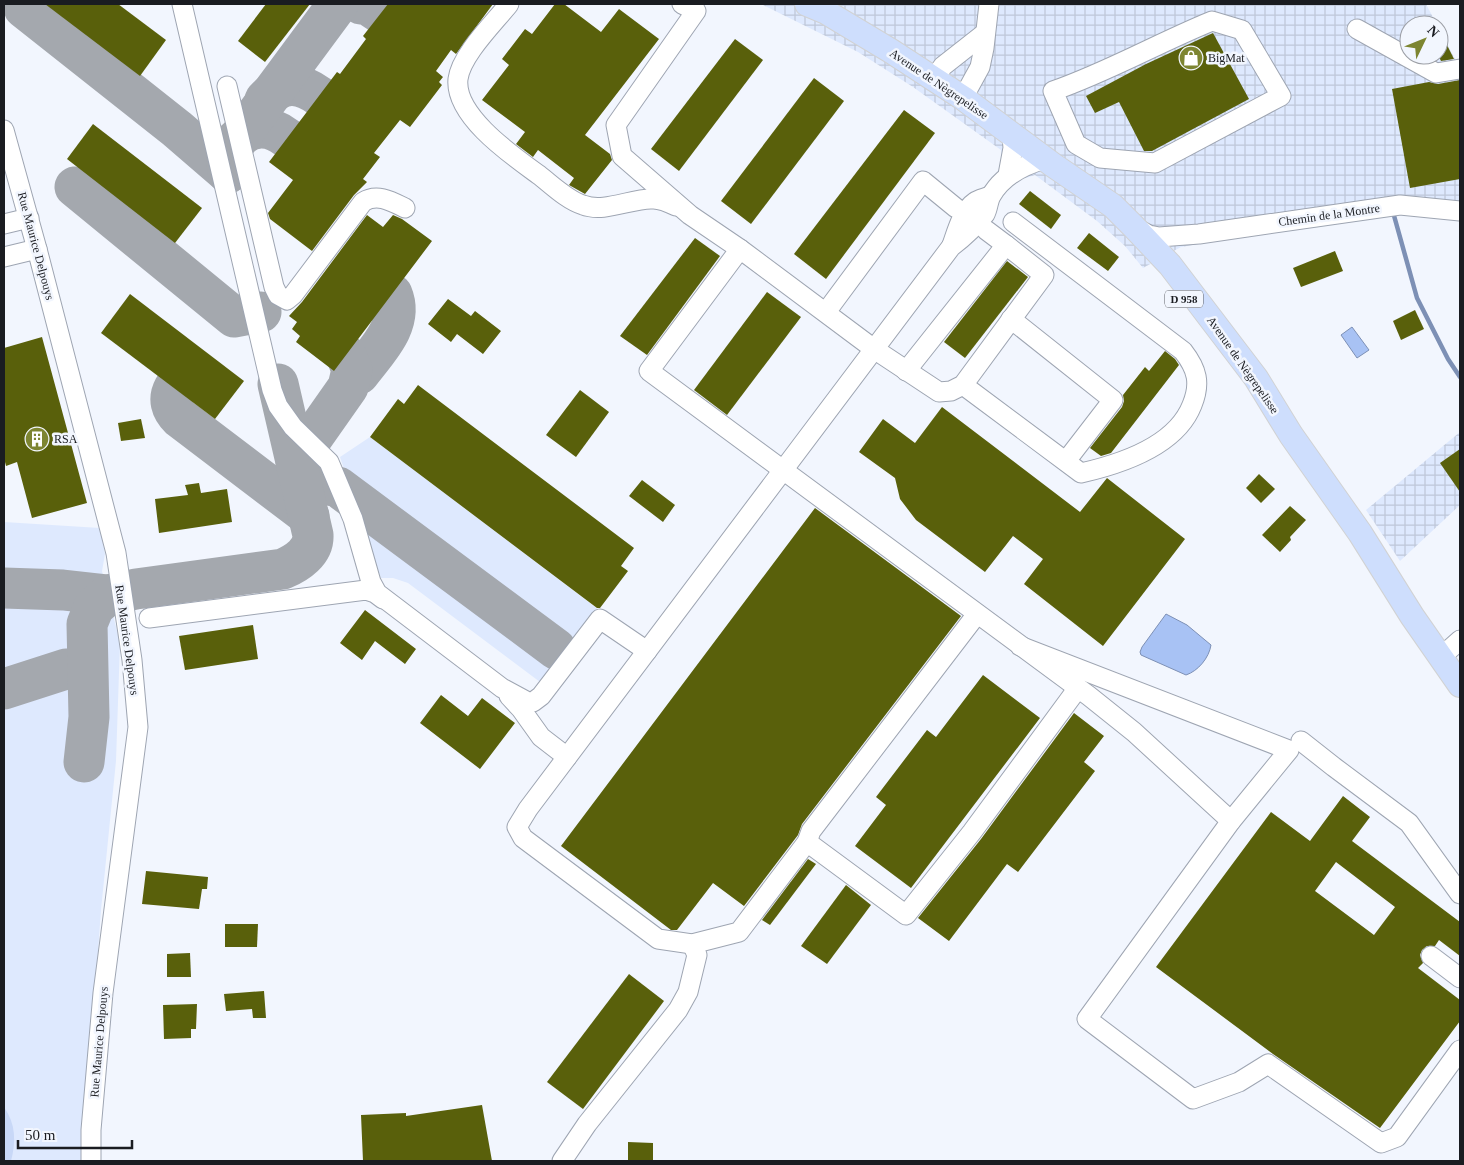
<svg xmlns="http://www.w3.org/2000/svg" width="1464" height="1165" viewBox="0 0 1464 1165" font-family="Georgia,serif">
	<defs>
		<pattern id="industrial-grid" width="8" height="8" patternUnits="userSpaceOnUse" patternTransform="scale(1.25)"><rect width="8" height="8" fill="#dee9fe"/><path d="M0 4h8M4 0v8" fill="none" stroke="#bec7d9"/></pattern>
	</defs>
	<rect width="100%" height="100%" fill="#f2f6fe"/>
	<!-- built -->
	<g fill="#dee9fe">
		<polygon points="370,437 599,610 540,682 408,583 393,578 381,578 340,457"/>
		<polygon points="4,522 100,528 105,554 102,571 120,643 116,761 101,910 83,1161 4,1161"/>
	</g>
	<!-- industrial -->
	<g fill="url(#industrial-grid)">
		<polygon points="761,4 1426,4 1437,25 1409,25 1409,55 1439,55 1439,28 1456,61 1460,60 1460,216 1414,211 1297,227 1181,247 1143,268 1125,246 1097,221 1035,175 1026,178 1002,161 1001,150 913,87 858,52"/>
		<polygon points="1460,432 1460,505 1400,561 1366,510"/>
	</g>
	<!-- pitch -->
	<path fill="#c8d8f7" d="M4,1107C16,1124 16,1142 11,1161H4Z"/>
	<!-- water -->
	<g fill="#a8c2f4" stroke="#7d90b5">
		<polygon points="1352,327 1369,350 1357,358 1341,335"/>
		<path d="M1166,614L1187,625L1211,645C1209,658 1198,671 1186,675L1141,655L1140,652L1142,647Z"/>
	</g>
	<g fill="none" stroke-linecap="round" stroke-linejoin="round">
		<!-- stream -->
		<polyline stroke="#7d90b5" stroke-width="4.5" points="1393,212 1417,298 1448,359 1460,377"/>
		<!-- taxiway -->
		<g stroke="#a4a8ae" stroke-width="41">
			<polyline points="361,4 368,5 380,13"/>
			<polyline points="24,8 177,129 228,173"/>
			<path d="M265,100C282,81 299,82 319,96"/>
			<path d="M236,140C252,124 270,125 287,138"/>
			<polyline points="228,173 227,162 230,150 338,4"/>
			<polyline points="75,187 234,317 261,312"/>
			<path d="M359,374C375,352 405,325 392,294"/>
			<path d="M174,388C168,399 171,409 180,418L309,516"/>
			<polyline points="296,461 348,387 352,370 346,355"/>
			<polyline points="304,480 338,487 556,649"/>
			<path d="M4,588L63,590L108,595L136,589L283,569C297,563 314,552 313,535L278,384"/>
			<polyline points="4,689 66,669"/>
			<polyline points="84,762 89,717 87,624 94,607 108,595"/>
		</g>
	</g>
	<!-- building -->
	<g fill="#59600b" fill-rule="evenodd">
		<polygon points="45,4 118,4 166,40 140,76"/>
		<polygon points="266,4 310,4 265,62 238,41"/>
		<polygon points="388,4 493,4 456,54 451,50 436,71 443,77 439,82 442,85 410,127 400,120 374,153 380,157 363,179 367,182 354,195 312,251 270,219 268,213 293,180 269,162 337,72 340,74 366,39 363,36"/>
		<polygon points="555,4 564,4 601,32 619,9 659,39 585,135 610,154 612,160 585,194 569,185 574,178 538,150 533,157 516,144 525,132 482,100 509,65 502,59 525,29 532,34"/>
		<polygon points="1439,29 1454,59 1441,61 1439,57"/>
		<polygon points="1213,33 1249,99 1152,151 1144,151 1119,102 1095,113 1086,96 1146,64"/>
		<polygon points="735,39 763,60 679,171 651,149"/>
		<polygon points="814,78 844,101 751,224 721,201"/>
		<polygon points="1460,80 1460,179 1410,188 1392,89 1429,82 1438,84"/>
		<polygon points="904,110 935,133 826,279 794,254"/>
		<polygon points="93,124 202,208 175,243 67,159"/>
		<polygon points="1030,191 1061,215 1051,229 1019,204"/>
		<polygon points="367,215 383,227 393,215 402,219 432,241 334,371 296,342 300,336 292,329 297,322 289,316 302,302"/>
		<polygon points="1089,233 1119,257 1108,271 1077,248"/>
		<polygon points="695,238 720,256 647,355 620,336"/>
		<polygon points="1335,251 1343,271 1301,287 1293,268"/>
		<polygon points="1007,261 1028,277 965,358 944,342"/>
		<polygon points="767,292 801,317 727,415 694,390"/>
		<polygon points="130,294 244,381 215,419 101,333"/>
		<polygon points="448,299 471,316 475,311 501,331 483,354 457,334 451,342 428,324"/>
		<polygon points="1415,310 1424,329 1401,340 1393,321"/>
		<polygon points="42,337 87,503 32,518 17,462 6,466 4,458 4,348"/>
		<polygon points="1165,351 1175,359 1179,365 1111,453 1101,456 1090,448 1122,407 1124,401 1123,395 1145,367 1149,371"/>
		<polygon points="418,385 634,548 621,566 628,571 600,608 597,608 370,437 398,399 404,404"/>
		<polygon points="580,390 609,412 576,457 546,435"/>
		<polygon points="942,407 1080,512 1107,478 1185,539 1103,646 1024,584 1043,559 1013,536 985,572 916,520 900,499 895,478 859,452 883,419 915,443"/>
		<polygon points="141,419 145,438 121,441 118,423"/>
		<polygon points="1460,449 1460,492 1440,463"/>
		<polygon points="1259,474 1275,489 1261,503 1246,488"/>
		<polygon points="642,480 675,505 663,522 629,496"/>
		<polygon points="199,483 201,493 227,489 232,522 159,533 155,499 188,495 185,485"/>
		<polygon points="1290,506 1306,520 1290,537 1291,540 1280,552 1262,535"/>
		<polygon points="815,508 961,616 802,824 798,835 744,906 713,883 677,930 671,930 561,846"/>
		<polygon points="365,610 416,649 405,664 375,641 362,660 340,643"/>
		<polygon points="253,625 258,659 185,670 179,636"/>
		<polygon points="983,675 1040,718 911,888 855,846 886,805 876,797 927,730 936,737"/>
		<polygon points="441,695 468,716 482,698 515,723 480,769 420,723"/>
		<polygon points="1074,713 1104,736 1084,762 1095,771 1018,872 1007,864 949,941 918,918 981,839"/>
		<path d="M1343,796L1370,817L1352,841L1460,922V956L1439,940L1435,946H1427L1422,950L1420,955L1423,963L1418,968L1460,1000V1021L1380,1128L1273,1054L1156,967L1271,812L1310,841ZM1336,862L1395,907L1374,935L1315,891Z"/>
		<polygon points="808,859 816,864 770,925 762,920"/>
		<polygon points="146,871 208,877 207,889 202,889 199,909 142,904"/>
		<polygon points="846,885 871,905 827,964 801,946"/>
		<polygon points="225,924 258,924 257,947 225,947"/>
		<polygon points="190,953 191,977 167,977 167,954"/>
		<polygon points="629,974 664,1001 583,1109 547,1082"/>
		<polygon points="264,991 266,1018 253,1018 252,1009 226,1011 224,994"/>
		<polygon points="197,1004 196,1029 191,1029 191,1038 164,1039 163,1005"/>
		<polygon points="482,1105 492,1161 363,1161 361,1115 406,1113 406,1116"/>
		<polygon points="628,1142 653,1143 653,1161 628,1161"/>
	</g>
	<g fill="none" stroke-linecap="round" stroke-linejoin="round">
		<!-- minor casing -->
		<g stroke="#9ea5b2" stroke-width="21">
			<g id="minor">
				<polyline points="182,4 272,390 278,406 293,427 329,462 353,519 371,582 377,593 502,688 528,702 533,702 541,696 600,619 647,651"/>
				<path d="M509,4C494,23 461,55 458,79C454,116 513,156 539,175C552,185 567,200 583,205C604,213 630,199 651,199C660,198 668,202 676,206"/>
				<polyline points="682,4 696,11 616,125 622,156 690,215 740,249 874,349 939,392 951,391 963,385 1044,275 1006,245"/>
				<path d="M1212,21L1242,30L1281,96L1155,163L1100,158L1076,144L1053,91C1108,72 1158,43 1212,21Z"/>
				<polyline points="1357,29 1436,73 1460,69"/>
				<polyline points="934,78 943,66 985,33"/>
				<path d="M227,86L274,287L278,295L287,300L293,295L363,202C377,193 391,201 405,208"/>
				<polyline points="963,98 980,67 984,48 989,4"/>
				<polyline points="4,130 37,249 116,553 132,660 138,727 103,993 91,1130 91,1161"/>
				<polyline points="1008,175 1013,148 1012,135"/>
				<polyline points="4,224 29,218"/>
				<polyline points="1136,228 1149,235 1159,237 1199,234 1400,205 1460,211"/>
				<path d="M952,245C957,231 962,211 975,202C979,199 986,198 990,196"/>
				<polyline points="740,249 649,371 1089,696 1134,732 1231,821"/>
				<polyline points="4,257 37,249"/>
				<polyline points="826,312 923,181 956,208"/>
				<polyline points="1011,319 1113,400 1066,461"/>
				<polyline points="906,371 1006,245 986,230"/>
				<path d="M963,385L1081,473C1121,464 1176,446 1192,405C1201,383 1197,369 1183,351L1013,222"/>
				<path d="M977,614L811,831L807,842L739,932L692,944L658,939L523,838L517,827L528,809L951,247C964,237 975,227 985,214C988,209 988,201 991,196C1002,176 1024,165 1045,159"/>
				<polyline points="149,618 366,590 375,593 383,599"/>
				<polyline points="1020,646 1289,750 1231,821 1087,1019 1193,1099 1239,1082 1268,1064 1381,1143 1397,1137 1460,1050"/>
				<polyline points="1441,657 1460,640"/>
				<polyline points="509,696 521,709 541,737 567,757"/>
				<polyline points="1301,741 1334,767 1409,823 1460,894"/>
				<polyline points="807,842 906,915 972,832 1078,688"/>
				<polyline points="1431,956 1460,978"/>
				<polyline points="562,1161 587,1124 678,1010 688,992 697,955 692,944"/>
			</g>
		</g>
		<!-- major casing -->
		<g stroke="#d1d2d3" stroke-width="26">
			<polyline id="major" points="807,4 826,12 891,51 963,98 1053,165 1113,206 1134,227 1170,265 1256,378 1291,435 1360,533 1412,616 1460,685"/>
		</g>
		<!-- minor -->
		<use href="#minor" stroke="#fff" stroke-width="19"/>
		<!-- major -->
		<use href="#major" stroke="#cedefd" stroke-width="24"/>
	</g>
	<!-- icons -->
	<defs>
		<g id="shop-disc" transform="scale(1.25)"><circle r="9.5" fill="#7d8531" stroke="#f2f6fe"/><path d="M-5-2.5h2.3a2.7 3.5 0 0 1 5.4 0H5L5.5 6h-11ZM-1.5-2.5h3a1.5 2.3 0 0 0-3 0Z" fill="#fff"/></g>
		<g id="building-disc" transform="scale(1.25)"><circle r="9.5" fill="#7d8531" stroke="#f2f6fe"/><path d="M-4-6H4V6H1V3H-1V6H-4ZM-2.5-4.3h1.7v1.8h-1.7ZM.8-4.3h1.7v1.8H.8ZM-2.5-1h1.7V.8h-1.7ZM.8-1h1.7V.8H.8Z" fill="#fff"/></g>
	</defs>
	<g fill-rule="evenodd">
		<use href="#shop-disc" x="1191" y="58"/>
		<use href="#building-disc" x="37" y="439"/>
	</g>
	<g text-anchor="middle" dominant-baseline="central" stroke-width="5" stroke-linejoin="round" paint-order="stroke">
		<!-- shield labels -->
		<rect fill="#f2f6fe" stroke="#5b5d63" stroke-width="1" x="1165" y="290.5" width="38" height="17" rx="4"/>
		<g font-size="11" font-weight="bold" fill="#1a1c21">
			<text x="1184" y="299">D 958</text>
		</g>
		<!-- poi labels -->
		<g font-size="12" fill="#1a1c21" stroke="#f2f6fe" text-anchor="start">
			<text x="1208" y="58">BigMat</text>
			<text x="54" y="439">RSA</text>
		</g>
		<!-- street labels -->
		<g font-size="12" fill="#1a1c21" stroke="#f2f6fe">
			<text transform="translate(939 84) rotate(34)">Avenue de Nègrepelisse</text>
			<text transform="translate(1329 215) rotate(-8)">Chemin de la Montre</text>
			<text transform="translate(36 246) rotate(75)">Rue Maurice Delpouys</text>
			<text transform="translate(1243 365) rotate(55)">Avenue de Nègrepelisse</text>
			<text transform="translate(127 640) rotate(82)">Rue Maurice Delpouys</text>
			<text transform="translate(99 1042) rotate(-85)">Rue Maurice Delpouys</text>
		</g>
	</g>
	<!-- border -->
	<rect width="1464" height="1165" fill="none" stroke="#1a1c21" stroke-width="10"/>
	<!-- north arrow -->
	<g transform="translate(1424 40) rotate(47)"><circle r="24" fill="#f2f6fe" stroke="#9c9fa6"/>
	<path d="M0-4L9 19L0 12L-9 19Z" fill="#7d8531"/>
	<text y="-8" font-size="14" font-weight="bold" text-anchor="middle" fill="#1a1c21">N</text>
	</g>
	<!-- scale -->
	<path d="M18 1140v8h114v-8" fill="none" stroke="#1a1c21" stroke-width="2.5"/>
	<text x="25" y="1140" font-size="15" fill="#1a1c21" stroke="#f2f6fe" stroke-width="4" paint-order="stroke">50 m</text>
</svg>
